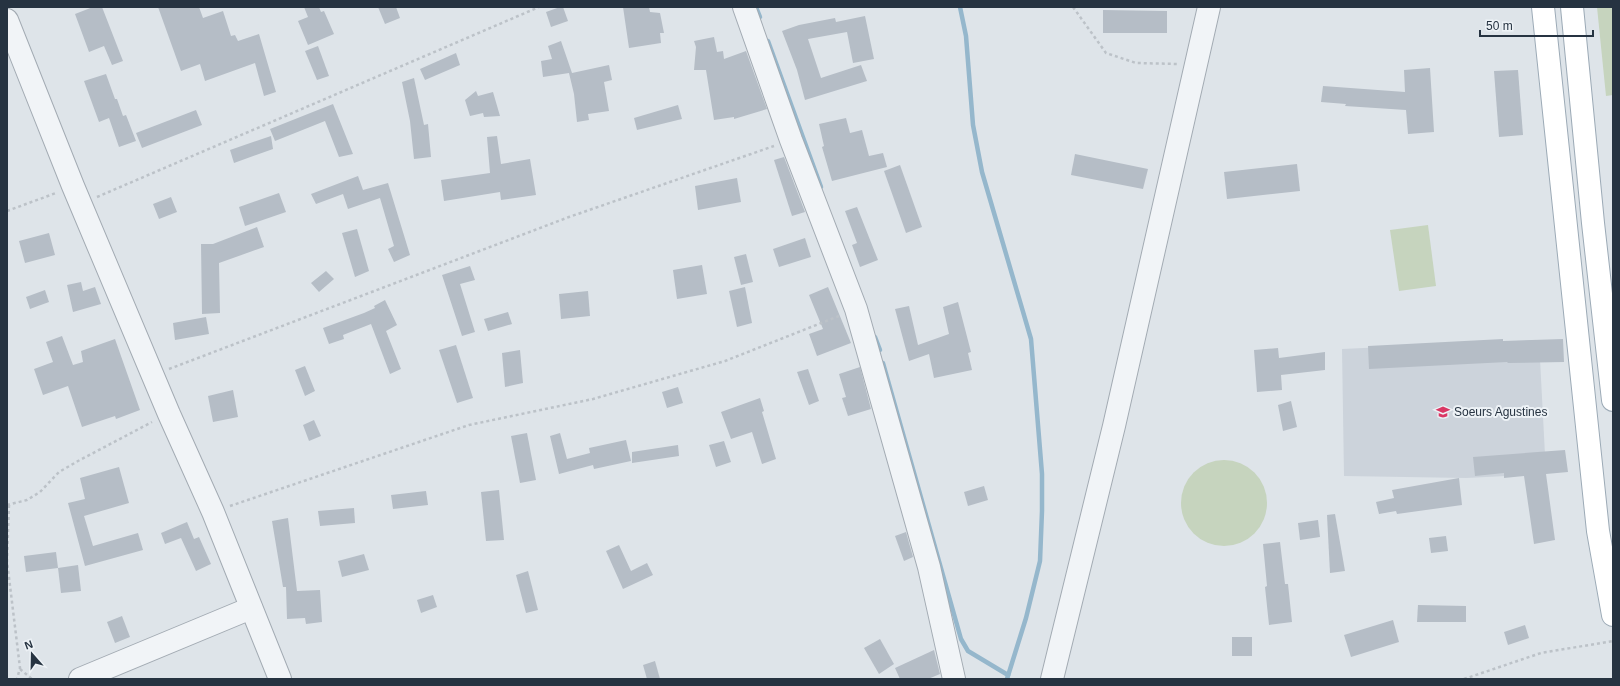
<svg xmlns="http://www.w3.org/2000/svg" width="1620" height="686" viewBox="0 0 1620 686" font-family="Helvetica,sans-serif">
	<rect width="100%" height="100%" fill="#dee4e9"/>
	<!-- built -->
	<polygon fill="#ccd3db" points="1539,340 1546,474 1466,478 1344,476 1342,349"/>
	<!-- green -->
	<g fill="#c6d4be">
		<polygon points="1597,7 1613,7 1613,95 1606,96"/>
		<polygon points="1428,225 1436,286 1399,291 1390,230"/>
		<circle cx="1224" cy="503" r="43"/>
	</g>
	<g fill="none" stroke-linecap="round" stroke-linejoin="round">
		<!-- stream -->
		<g stroke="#95b7cc" stroke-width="4.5">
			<polyline points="756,7 760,17"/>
			<polyline points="960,7 966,36 973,125 982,172 1031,339 1042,474 1042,511 1040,561 1026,618 1007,679"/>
			<polyline points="768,41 821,187"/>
			<polyline points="875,337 880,350"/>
			<polyline points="883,363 961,639 968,651 1008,675"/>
		</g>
	</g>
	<!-- building -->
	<g fill="#b5bdc6">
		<polygon points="93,7 102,7 123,61 112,65 104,46 89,52 75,14"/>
		<polygon points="158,7 199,7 203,18 223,11 231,36 235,35 238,41 259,34 276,92 264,96 255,63 205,81 200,64 181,71"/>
		<polygon points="304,7 319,7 321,12 324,11 334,34 308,45 298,21 308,17"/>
		<polygon points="378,7 396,7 400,18 385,24"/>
		<polygon points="560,7 563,7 568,21 551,27 546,12"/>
		<polygon points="623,7 649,7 650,12 660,13 664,33 660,33 661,43 629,48"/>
		<polygon points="1103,10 1167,11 1167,33 1103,33"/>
		<polygon points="865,16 874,59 853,63 847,32 808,39 821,78 861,65 867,81 805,100 797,70 782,31 799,25 835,18 836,22"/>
		<polygon points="714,37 717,52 723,51 724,59 746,51 767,109 734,119 734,117 714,120 706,70 694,70 696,47 694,41"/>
		<polygon points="561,41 572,73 609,65 612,80 604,82 609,111 588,114 589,120 577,122 574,94 569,73 543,77 541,61 552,59 548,46"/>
		<polygon points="318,46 329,76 317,80 305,51"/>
		<polygon points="456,53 460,65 425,80 420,69"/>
		<polygon points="1430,68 1434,132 1408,134 1406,110 1345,106 1346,104 1321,102 1323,86 1405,92 1404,70"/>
		<polygon points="1518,70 1523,135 1499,137 1494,71"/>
		<polygon points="106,74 115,99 117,99 123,116 126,115 136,141 119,147 109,118 99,122 84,81"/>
		<polygon points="414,78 424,125 428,124 431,157 414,159 410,121 402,82"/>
		<polygon points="476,91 478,96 493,92 500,116 484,117 483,113 470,116 465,100"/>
		<polygon points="333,104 353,154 339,157 325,121 275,141 270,129"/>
		<polygon points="678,105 682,119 637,130 634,118"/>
		<polygon points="196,110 202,125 142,148 136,133"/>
		<polygon points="846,118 850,133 862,130 869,156 883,153 887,167 832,181 822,147 824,146 819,124"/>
		<polygon points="271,136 273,149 234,163 230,150"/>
		<polygon points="497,136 501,164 530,159 536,195 501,200 500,192 444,201 441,180 490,173 487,137"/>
		<polygon points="1075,154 1148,169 1143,189 1071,175"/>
		<polygon points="784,157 805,212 792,216 774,160"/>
		<polygon points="1297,164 1300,191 1227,199 1224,172"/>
		<polygon points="900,165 922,227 906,233 884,171"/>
		<polygon points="358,176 363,190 388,183 410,255 394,262 388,249 394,246 380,198 348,209 343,194 316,204 311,194"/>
		<polygon points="737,178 741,202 698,210 695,186"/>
		<polygon points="279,193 286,212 245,226 239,207"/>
		<polygon points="171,197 177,212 159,219 153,204"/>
		<polygon points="857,207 878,260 860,267 852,245 857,243 845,211"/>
		<polygon points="257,227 264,247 219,263 220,313 202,314 201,244 213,244"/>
		<polygon points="357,229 369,271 355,277 342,233"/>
		<polygon points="49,233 55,255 25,263 19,241"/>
		<polygon points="805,238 811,257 779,267 773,249"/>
		<polygon points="746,254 753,282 741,285 734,257"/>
		<polygon points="702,265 707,294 677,299 673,270"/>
		<polygon points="470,266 475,280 460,284 475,332 462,336 442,275"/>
		<polygon points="326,271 334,279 319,292 311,283"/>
		<polygon points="81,282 83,291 95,287 101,304 73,312 67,285"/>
		<polygon points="745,287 752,323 737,327 729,291"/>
		<polygon points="828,287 851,343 817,356 809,334 823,329 809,295"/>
		<polygon points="45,290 49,302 30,309 26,297"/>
		<polygon points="588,291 590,316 561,319 559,294"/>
		<polygon points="385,300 397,325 386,331 401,369 390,374 371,324 343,335 344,339 329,344 323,328 364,313 375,308 374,306"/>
		<polygon points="958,302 971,352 968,353 972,370 934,378 929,354 909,361 895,309 909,306 918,345 949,334 943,307"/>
		<polygon points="508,312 512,324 488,331 484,319"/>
		<polygon points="206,317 209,334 175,340 173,323"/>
		<polygon points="62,336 73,365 83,362 81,351 115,339 140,410 116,419 115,416 82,427 68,386 43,395 34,369 53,362 46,342"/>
		<polygon points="1503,339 1503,341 1563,339 1564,362 1508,363 1507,362 1369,369 1368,346"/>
		<polygon points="456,345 473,398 457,403 439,350"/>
		<polygon points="1278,348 1279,358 1325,352 1325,370 1281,375 1282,390 1257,392 1254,350"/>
		<polygon points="520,350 523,383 505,387 502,353"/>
		<polygon points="305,366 315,391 305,396 295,370"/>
		<polygon points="860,367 871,409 848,416 842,398 846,397 839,374"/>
		<polygon points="808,369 819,401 809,405 797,372"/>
		<polygon points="678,387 683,403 667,408 662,392"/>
		<polygon points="233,390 238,417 213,422 208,396"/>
		<polygon points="760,398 764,411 762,412 776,459 762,464 752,432 731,439 721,412"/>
		<polygon points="1291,401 1297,427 1283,431 1278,405"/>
		<polygon points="314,420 321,436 309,441 303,425"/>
		<polygon points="527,433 536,480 520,483 511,436"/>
		<polygon points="560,433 567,459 590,453 589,448 626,440 631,461 594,469 593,465 559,474 550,436"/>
		<polygon points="724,441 731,462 716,467 709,445"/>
		<polygon points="678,445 679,456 632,463 632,452"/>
		<polygon points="1565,450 1568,472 1546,474 1555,540 1534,544 1524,476 1504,478 1504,473 1475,476 1473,457"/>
		<polygon points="119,467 129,503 84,516 93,546 138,533 143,550 85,566 68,503 85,499 80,478"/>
		<polygon points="1459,478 1462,505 1397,514 1396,511 1379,514 1376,502 1394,498 1392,490"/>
		<polygon points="984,486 988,500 968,506 964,492"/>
		<polygon points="499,490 504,540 486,541 481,492"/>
		<polygon points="426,491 428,505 393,509 391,495"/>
		<polygon points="354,508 355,523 320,526 318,511"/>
		<polygon points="1335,514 1345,571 1330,573 1327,515"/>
		<polygon points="288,518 297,591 320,590 322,622 306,624 305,618 287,619 286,587 283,587 272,521"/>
		<polygon points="1318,520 1320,537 1300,540 1298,523"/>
		<polygon points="187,522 194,539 199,537 211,564 196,571 181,538 165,544 161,533"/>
		<polygon points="906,532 913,557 904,561 895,536"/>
		<polygon points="1446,536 1448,551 1431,553 1429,538"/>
		<polygon points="1280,542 1285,584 1288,584 1292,622 1269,625 1265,587 1267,586 1263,544"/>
		<polygon points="619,545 631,571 647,563 653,575 623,589 606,551"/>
		<polygon points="56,552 58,568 26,572 24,556"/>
		<polygon points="364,554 369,570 342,577 338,561"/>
		<polygon points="78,565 81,591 61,593 58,568"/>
		<polygon points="528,571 538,610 526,613 516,575"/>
		<polygon points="433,595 437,607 421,613 417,600"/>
		<polygon points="1418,605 1466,606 1466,622 1417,622"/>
		<polygon points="122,616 130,637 115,643 107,622"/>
		<polygon points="1393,620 1399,642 1351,657 1344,635"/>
		<polygon points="1525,625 1529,638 1508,645 1504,632"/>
		<rect x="1232" y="637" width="20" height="19"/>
		<polygon points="880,639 894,664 879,674 864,648"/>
		<polygon points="934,650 940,674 928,679 900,679 895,668"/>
		<polygon points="655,661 660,679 647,679 643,665"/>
	</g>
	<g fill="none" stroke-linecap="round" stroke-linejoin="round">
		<!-- minor casing -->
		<g stroke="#a3abb3" stroke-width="24">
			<g id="minor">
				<polyline points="744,7 791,140 856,309 929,567 954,679"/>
				<polyline points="7,20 73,186 169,414 213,512 280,679"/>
				<polyline points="80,679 251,608"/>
				<polyline points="1052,679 1114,426 1209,7"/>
			</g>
		</g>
		<!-- major casing -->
		<g stroke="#9caab6" stroke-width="24">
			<g id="major">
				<polyline points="1543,7 1598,531 1613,615"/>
				<polyline points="1572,7 1593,223 1613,400"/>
			</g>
		</g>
		<!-- path -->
		<g stroke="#bcc2c8" stroke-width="2.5" stroke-dasharray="3 3" stroke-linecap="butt">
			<polyline points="1073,7 1106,53 1136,63 1178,64"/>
			<polyline points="97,197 539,7"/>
			<polyline points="7,211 56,193"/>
			<polyline points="169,369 569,217 774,146"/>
			<polyline points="7,505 27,500 40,492 59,472 78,461 152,422"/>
			<polyline points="9,505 7,561 20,668 17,679"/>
			<polyline points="230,506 469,425 593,399 725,361 839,316"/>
			<polyline points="20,669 32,679"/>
			<polyline points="1464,679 1541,653 1613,641"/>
		</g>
		<!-- minor -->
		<use href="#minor" stroke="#f1f4f7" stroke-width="22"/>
		<!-- major -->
		<use href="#major" stroke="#fff" stroke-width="22"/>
	</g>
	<!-- icons -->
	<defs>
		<g id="school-bare" transform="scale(1.08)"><path d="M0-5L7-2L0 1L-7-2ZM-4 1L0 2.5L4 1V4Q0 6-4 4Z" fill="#da3764" stroke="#edf2f6" stroke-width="2.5" paint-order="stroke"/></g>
	</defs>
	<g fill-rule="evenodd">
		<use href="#school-bare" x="1443" y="412"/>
	</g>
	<g text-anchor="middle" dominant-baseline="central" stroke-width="4" stroke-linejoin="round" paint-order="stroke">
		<!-- poi labels -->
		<g font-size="12" fill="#263341" stroke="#edf2f6" text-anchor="start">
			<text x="1454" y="412">Soeurs Agustines</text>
		</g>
	</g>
	<!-- border -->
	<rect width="1620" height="686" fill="none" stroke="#263341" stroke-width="16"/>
	<!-- north arrow -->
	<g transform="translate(32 654) rotate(340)" stroke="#edf2f6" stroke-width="3" paint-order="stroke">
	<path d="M0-3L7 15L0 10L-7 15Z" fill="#263341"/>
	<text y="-6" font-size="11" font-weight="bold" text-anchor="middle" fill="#263341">N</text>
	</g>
	<!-- scale -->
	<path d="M1480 30v6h113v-6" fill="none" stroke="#263341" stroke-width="2"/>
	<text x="1486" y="30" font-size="12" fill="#263341" stroke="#edf2f6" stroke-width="3" paint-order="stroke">50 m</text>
</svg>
